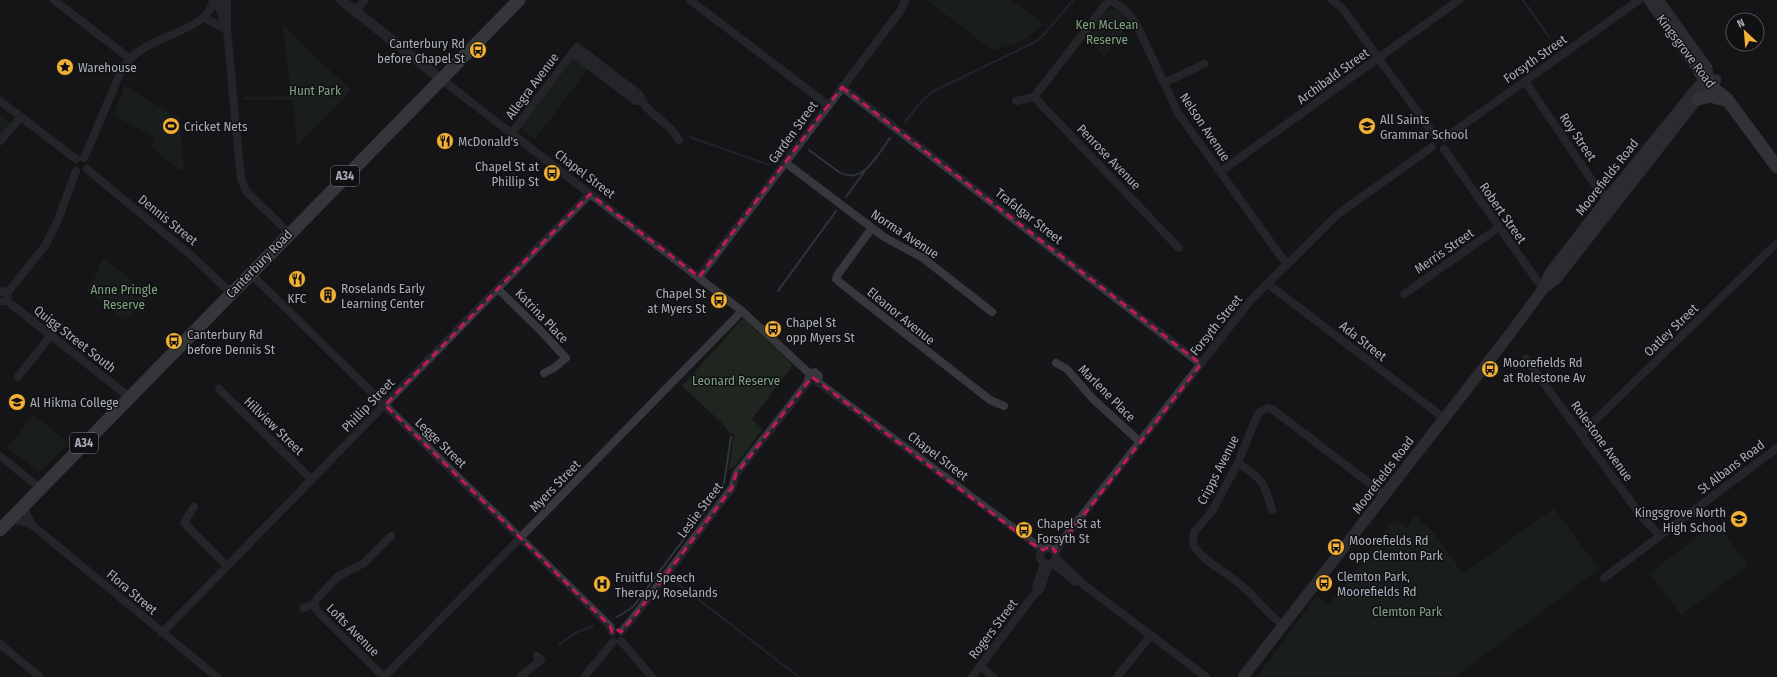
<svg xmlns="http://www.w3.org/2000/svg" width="1777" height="677" viewBox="0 0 1777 677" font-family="'Fira Sans Condensed',sans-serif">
	<rect width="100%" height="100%" fill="#161618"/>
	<!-- green -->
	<g fill="#1e261f">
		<path d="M927,0H1012L1043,24C1026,41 1016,45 992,50Z"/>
		<polygon points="1112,9 1119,10 1129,24 1104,58 1087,35 1105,13"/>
		<polygon points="283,26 351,90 297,146 293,100 244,100 244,97 291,96"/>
		<polygon points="577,60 588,69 535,139 521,128 572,61"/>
		<polygon points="125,86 179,118 184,170 181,171 151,147 155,137 113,115"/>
		<polygon points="0,114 11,123 0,136"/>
		<polygon points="103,258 150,295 125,321 86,289 94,279"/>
		<polygon points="743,318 793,365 752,419 763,429 735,466 729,469 734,433 730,434 721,422 682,386"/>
		<polygon points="33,415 69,443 40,472 7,448"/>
		<polygon points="1554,508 1599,569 1455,677 1257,677 1317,595 1329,604 1394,519 1407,528 1415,515 1436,535 1463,574"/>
		<polygon points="1716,523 1748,565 1681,615 1650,573"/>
	</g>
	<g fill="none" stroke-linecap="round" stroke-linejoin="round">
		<!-- stream -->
		<g stroke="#2c353c" stroke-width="2">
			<polyline points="1523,0 1550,38"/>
			<polyline points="905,122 922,101 932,92 1035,42 1043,36 1073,0"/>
			<polyline points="690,137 769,165"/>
			<path d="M809,150L839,172C863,186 878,154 890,138"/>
			<polyline points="846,197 864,172"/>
			<polyline points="778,291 836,211"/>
			<polyline points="672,579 799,677"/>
			<polyline points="617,617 633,607 719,492 724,483 731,437"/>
			<polyline points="559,645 575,633 593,626"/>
		</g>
		<!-- minor -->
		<g stroke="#37383d" stroke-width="8">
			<polyline points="54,0 129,58"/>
			<polyline points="227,0 227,30 241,179 246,191 289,233"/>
			<polyline points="690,0 828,105"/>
			<polyline points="1111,0 1125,10 1136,23 1178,113 1287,265"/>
			<polyline points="1332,0 1342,8 1435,136"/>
			<polyline points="217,3 225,24"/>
			<polyline points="355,11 365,0"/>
			<polyline points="203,17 227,30"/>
			<polyline points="441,79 742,311 810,374"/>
			<polyline points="1525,81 1593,182 1605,196 1612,201"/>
			<polyline points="1164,83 1204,64"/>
			<polyline points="842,87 1201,364"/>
			<polyline points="1034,97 1179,248"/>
			<polyline points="1034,97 1109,0"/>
			<polyline points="0,101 76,159"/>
			<path d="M642,101C653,118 671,124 679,140"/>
			<polyline points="1016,101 1034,97"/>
			<polyline points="511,134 577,47 640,95 642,101 636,101 572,53"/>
			<polyline points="1445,138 1639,0"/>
			<polyline points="0,141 21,117"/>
			<polyline points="1444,149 1543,289"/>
			<path d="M84,158L121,71C137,42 173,38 199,21C206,16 210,9 215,2"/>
			<polyline points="786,163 884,237 923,258 992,312"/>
			<polyline points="87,169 192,256 231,293"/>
			<polyline points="1220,172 1459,0"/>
			<polyline points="872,228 838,274 836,279 838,281 990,400 1004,406"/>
			<polyline points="250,273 610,626 612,632"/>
			<polyline points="699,277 901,10 905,0"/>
			<polyline points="1268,284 1444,418"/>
			<polyline points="498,289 541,331 566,358 554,368 544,373"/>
			<polyline points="0,292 4,291 8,296 5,301 0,301"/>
			<polyline points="7,293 45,246 58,220 76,171"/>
			<polyline points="1404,294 1498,228"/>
			<polyline points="6,300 129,397"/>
			<polyline points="1526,359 1642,517 1660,536"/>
			<polyline points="1056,363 1067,369 1092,398 1139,441"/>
			<polyline points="18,377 51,335"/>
			<polyline points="808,379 810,374 815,372 819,376 818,382"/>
			<polyline points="818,382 1043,550"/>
			<polyline points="219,389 312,480"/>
			<polyline points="1582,433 1777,243"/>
			<polyline points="0,456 40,488"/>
			<path d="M1238,463C1263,479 1264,482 1272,510"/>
			<polyline points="23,507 32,525"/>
			<polyline points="194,507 184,523 227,566"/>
			<polyline points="12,518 32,525 217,677"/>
			<polyline points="391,536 364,563 337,577 316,600 314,606 318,612 384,677 742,311"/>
			<circle cx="1048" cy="556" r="8"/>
			<polyline points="1055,552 1062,541 1250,301 1338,214 1432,147"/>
			<polyline points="1056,558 1084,585 1206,677"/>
			<polyline points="1052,563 1076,582"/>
			<polyline points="1604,578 1777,448"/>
			<polyline points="1036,588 1044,563"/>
			<polyline points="303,608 314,604"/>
			<path d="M1283,625C1266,613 1256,597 1240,584C1227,573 1200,559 1193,544L1194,532L1212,511L1238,463L1256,418L1260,412L1268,408L1272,409L1385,495"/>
			<polyline points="621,632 637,613 732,488 736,474 809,381"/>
			<polyline points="162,633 590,194"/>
			<polyline points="621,641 652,677"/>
			<polyline points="0,644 40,677"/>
			<polyline points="980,666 993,677"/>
			<polyline points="520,677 541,660 537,656"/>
			<polyline points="584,677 613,642"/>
			<polyline points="972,677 1033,596 1041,588 1049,564"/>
			<polyline points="1117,677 1151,635"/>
		</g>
		<!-- tertiary -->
		<g stroke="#37383d" stroke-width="10">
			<polyline points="213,0 220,3 226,0"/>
			<polyline points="341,0 441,79"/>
		</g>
		<!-- secondary -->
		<g stroke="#45474d" stroke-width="11">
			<polyline points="1649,0 1698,69"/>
			<polyline points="1547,286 1556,279 1705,89 1708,81 1707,68 1658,0"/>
			<polyline points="1243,677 1506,339 1543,289 1550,273 1559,261 1608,198 1698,87 1704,82 1716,80"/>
		</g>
		<!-- primary -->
		<g stroke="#53555c" stroke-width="13">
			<polyline points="1700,72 1715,90 1726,98 1777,167"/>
			<polyline points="1698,99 1710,96 1725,100"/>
		</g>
		<!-- trunk -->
		<polyline stroke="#5b5e65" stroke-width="13" points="0,530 519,0"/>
	</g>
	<!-- marked area -->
	<path d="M0 0H1777V677H0ZM842,87L1201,364L1055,552L1051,546L1043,550L1034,545L812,377L736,474L732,488L637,613L621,632L616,629L612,632L610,626L385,405L590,194L699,277Z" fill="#161618" fill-opacity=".55" fill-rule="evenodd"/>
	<path fill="none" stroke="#c2185b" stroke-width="3" stroke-dasharray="8 5" stroke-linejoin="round" d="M842,87L1201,364L1055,552L1051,546L1043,550L1034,545L812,377L736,474L732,488L637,613L621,632L616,629L612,632L610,626L385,405L590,194L699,277Z"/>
	<!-- icons -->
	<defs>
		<g id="bus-disc" transform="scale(0.9)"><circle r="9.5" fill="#f2b134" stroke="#111113"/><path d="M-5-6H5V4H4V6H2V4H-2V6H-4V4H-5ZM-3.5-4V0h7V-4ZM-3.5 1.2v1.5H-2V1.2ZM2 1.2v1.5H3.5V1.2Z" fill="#111"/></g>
		<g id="sight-disc" transform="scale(0.9)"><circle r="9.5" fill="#f2b134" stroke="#111113"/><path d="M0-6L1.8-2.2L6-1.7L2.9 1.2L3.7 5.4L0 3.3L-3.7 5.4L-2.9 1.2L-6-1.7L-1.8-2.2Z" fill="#111"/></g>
		<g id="stadium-disc" transform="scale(0.9)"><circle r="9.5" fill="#f2b134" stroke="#111113"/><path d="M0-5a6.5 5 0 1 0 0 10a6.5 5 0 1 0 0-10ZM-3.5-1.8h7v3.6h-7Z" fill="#111"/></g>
		<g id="school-disc" transform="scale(0.9)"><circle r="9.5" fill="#f2b134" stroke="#111113"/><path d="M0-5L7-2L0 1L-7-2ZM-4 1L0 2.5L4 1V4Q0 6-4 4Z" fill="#111"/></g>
		<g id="restaurant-disc" transform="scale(0.9)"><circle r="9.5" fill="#f2b134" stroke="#111113"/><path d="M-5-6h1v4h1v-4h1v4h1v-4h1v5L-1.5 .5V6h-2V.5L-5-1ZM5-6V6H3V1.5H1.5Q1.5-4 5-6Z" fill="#111"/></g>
		<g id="building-disc" transform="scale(0.9)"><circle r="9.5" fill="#f2b134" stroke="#111113"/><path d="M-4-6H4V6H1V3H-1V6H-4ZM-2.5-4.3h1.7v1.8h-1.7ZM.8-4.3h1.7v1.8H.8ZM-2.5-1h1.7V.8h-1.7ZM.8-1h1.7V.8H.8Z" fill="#111"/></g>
		<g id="hospital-disc" transform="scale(0.9)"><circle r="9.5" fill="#f2b134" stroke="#111113"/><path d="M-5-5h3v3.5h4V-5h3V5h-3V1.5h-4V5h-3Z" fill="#111"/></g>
	</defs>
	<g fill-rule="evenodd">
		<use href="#bus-disc" x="478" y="50"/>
		<use href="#sight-disc" x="65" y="67"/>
		<use href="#stadium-disc" x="171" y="126"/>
		<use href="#school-disc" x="1367" y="126"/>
		<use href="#restaurant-disc" x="445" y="141"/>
		<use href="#bus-disc" x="552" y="173"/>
		<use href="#restaurant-disc" x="297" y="279"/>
		<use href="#building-disc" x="328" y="295"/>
		<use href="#bus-disc" x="719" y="300"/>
		<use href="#bus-disc" x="773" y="329"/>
		<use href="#bus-disc" x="174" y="341"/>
		<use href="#bus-disc" x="1490" y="369"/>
		<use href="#school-disc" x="17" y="402"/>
		<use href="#school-disc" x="1739" y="519"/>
		<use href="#bus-disc" x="1024" y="530"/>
		<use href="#bus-disc" x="1336" y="547"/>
		<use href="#bus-disc" x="1324" y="583"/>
		<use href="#hospital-disc" x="602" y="584"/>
	</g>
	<g text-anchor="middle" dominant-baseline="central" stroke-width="3" stroke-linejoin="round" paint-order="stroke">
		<!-- shield labels -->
		<g fill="#111113" stroke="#7b7e86" stroke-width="1">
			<rect x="331" y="166" width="28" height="20" rx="3"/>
			<rect x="70" y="433" width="28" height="20" rx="3"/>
		</g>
		<g font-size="12" font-weight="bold" fill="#a8adb8">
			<text x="345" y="176">A34</text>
			<text x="84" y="443">A34</text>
		</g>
		<!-- park labels -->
		<g font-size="13" fill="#7fa381" stroke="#111113">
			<text x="1107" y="24">Ken McLean<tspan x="1107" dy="15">Reserve</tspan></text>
			<text x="315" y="90">Hunt Park</text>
			<text x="124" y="289">Anne Pringle<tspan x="124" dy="15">Reserve</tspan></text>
			<text x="736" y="380">Leonard Reserve</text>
			<text x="1407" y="611">Clemton Park</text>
		</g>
		<!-- poi labels -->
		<g font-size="13" fill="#a8adb8" stroke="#111113" text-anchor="start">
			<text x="465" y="43" text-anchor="end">Canterbury Rd<tspan x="465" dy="15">before Chapel St</tspan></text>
			<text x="78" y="67">Warehouse</text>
			<text x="1380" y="119">All Saints<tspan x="1380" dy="15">Grammar School</tspan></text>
			<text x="184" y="126">Cricket Nets</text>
			<text x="458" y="141">McDonald's</text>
			<text x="539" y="166" text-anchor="end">Chapel St at<tspan x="539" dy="15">Phillip St</tspan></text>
			<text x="341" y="288">Roselands Early<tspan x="341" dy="15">Learning Center</tspan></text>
			<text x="706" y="293" text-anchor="end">Chapel St<tspan x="706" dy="15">at Myers St</tspan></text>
			<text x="297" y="298" text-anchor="middle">KFC</text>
			<text x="786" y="322">Chapel St<tspan x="786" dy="15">opp Myers St</tspan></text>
			<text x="187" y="334">Canterbury Rd<tspan x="187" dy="15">before Dennis St</tspan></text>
			<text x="1503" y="362">Moorefields Rd<tspan x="1503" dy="15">at Rolestone Av</tspan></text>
			<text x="30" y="402">Al Hikma College</text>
			<text x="1726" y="512" text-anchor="end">Kingsgrove North<tspan x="1726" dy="15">High School</tspan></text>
			<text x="1037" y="523">Chapel St at<tspan x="1037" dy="15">Forsyth St</tspan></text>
			<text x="1349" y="540">Moorefields Rd<tspan x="1349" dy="15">opp Clemton Park</tspan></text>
			<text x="1337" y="576">Clemton Park,<tspan x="1337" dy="15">Moorefields Rd</tspan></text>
			<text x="615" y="577">Fruitful Speech<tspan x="615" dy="15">Therapy, Roselands</tspan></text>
		</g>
		<!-- street labels -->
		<g font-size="13" fill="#a8adb8" stroke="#111113">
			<text transform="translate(1686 51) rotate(53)">Kingsgrove Road</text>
			<text transform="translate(1535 59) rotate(-35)">Forsyth Street</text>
			<text transform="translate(1333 76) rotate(-36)">Archibald Street</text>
			<text transform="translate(532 86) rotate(-53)">Allegra Avenue</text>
			<text transform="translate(1205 127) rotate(56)">Nelson Avenue</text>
			<text transform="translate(793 132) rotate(-54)">Garden Street</text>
			<text transform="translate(1578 137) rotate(56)">Roy Street</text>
			<text transform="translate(1109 157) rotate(46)">Penrose Avenue</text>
			<text transform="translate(585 174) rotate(37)">Chapel Street</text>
			<text transform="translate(1607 177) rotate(-52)">Moorefields Road</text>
			<text transform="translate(1503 213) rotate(55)">Robert Street</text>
			<text transform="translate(1029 216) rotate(38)">Trafalgar Street</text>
			<text transform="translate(168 220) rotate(39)">Dennis Street</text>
			<text transform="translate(905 234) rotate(33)">Norma Avenue</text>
			<text transform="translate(1444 251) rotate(-35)">Merris Street</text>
			<text transform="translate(259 264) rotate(-46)">Canterbury Road</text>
			<text transform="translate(542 316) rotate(46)">Katrina Place</text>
			<text transform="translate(901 316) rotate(39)">Eleanor Avenue</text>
			<text transform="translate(1216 325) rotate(-51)">Forsyth Street</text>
			<text transform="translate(1671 330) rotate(-44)">Oatley Street</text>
			<text transform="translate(75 339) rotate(38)">Quigg Street South</text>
			<text transform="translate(1363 341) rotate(38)">Ada Street</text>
			<text transform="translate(1107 393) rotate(45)">Marlene Place</text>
			<text transform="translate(368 405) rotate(-46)">Phillip Street</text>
			<text transform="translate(274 426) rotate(44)">Hillview Street</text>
			<text transform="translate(1602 441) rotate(54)">Rolestone Avenue</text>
			<text transform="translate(441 443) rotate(44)">Legge Street</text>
			<text transform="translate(938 456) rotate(37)">Chapel Street</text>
			<text transform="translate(1731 467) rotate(-37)">St Albans Road</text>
			<text transform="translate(1218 470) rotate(-63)">Cripps Avenue</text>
			<text transform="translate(1383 475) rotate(-53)">Moorefields Road</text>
			<text transform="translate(555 486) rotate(-46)">Myers Street</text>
			<text transform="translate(700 510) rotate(-53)">Leslie Street</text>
			<text transform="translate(132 592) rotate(40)">Flora Street</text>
			<text transform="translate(993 629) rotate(-53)">Rogers Street</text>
			<text transform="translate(353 630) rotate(45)">Lofts Avenue</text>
		</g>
	</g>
	<!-- north arrow -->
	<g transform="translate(1745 32) rotate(334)"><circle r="19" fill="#111113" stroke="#4d4f55"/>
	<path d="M0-3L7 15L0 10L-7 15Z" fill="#f2b134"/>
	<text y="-6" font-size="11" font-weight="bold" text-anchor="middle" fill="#a8adb8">N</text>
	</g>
</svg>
